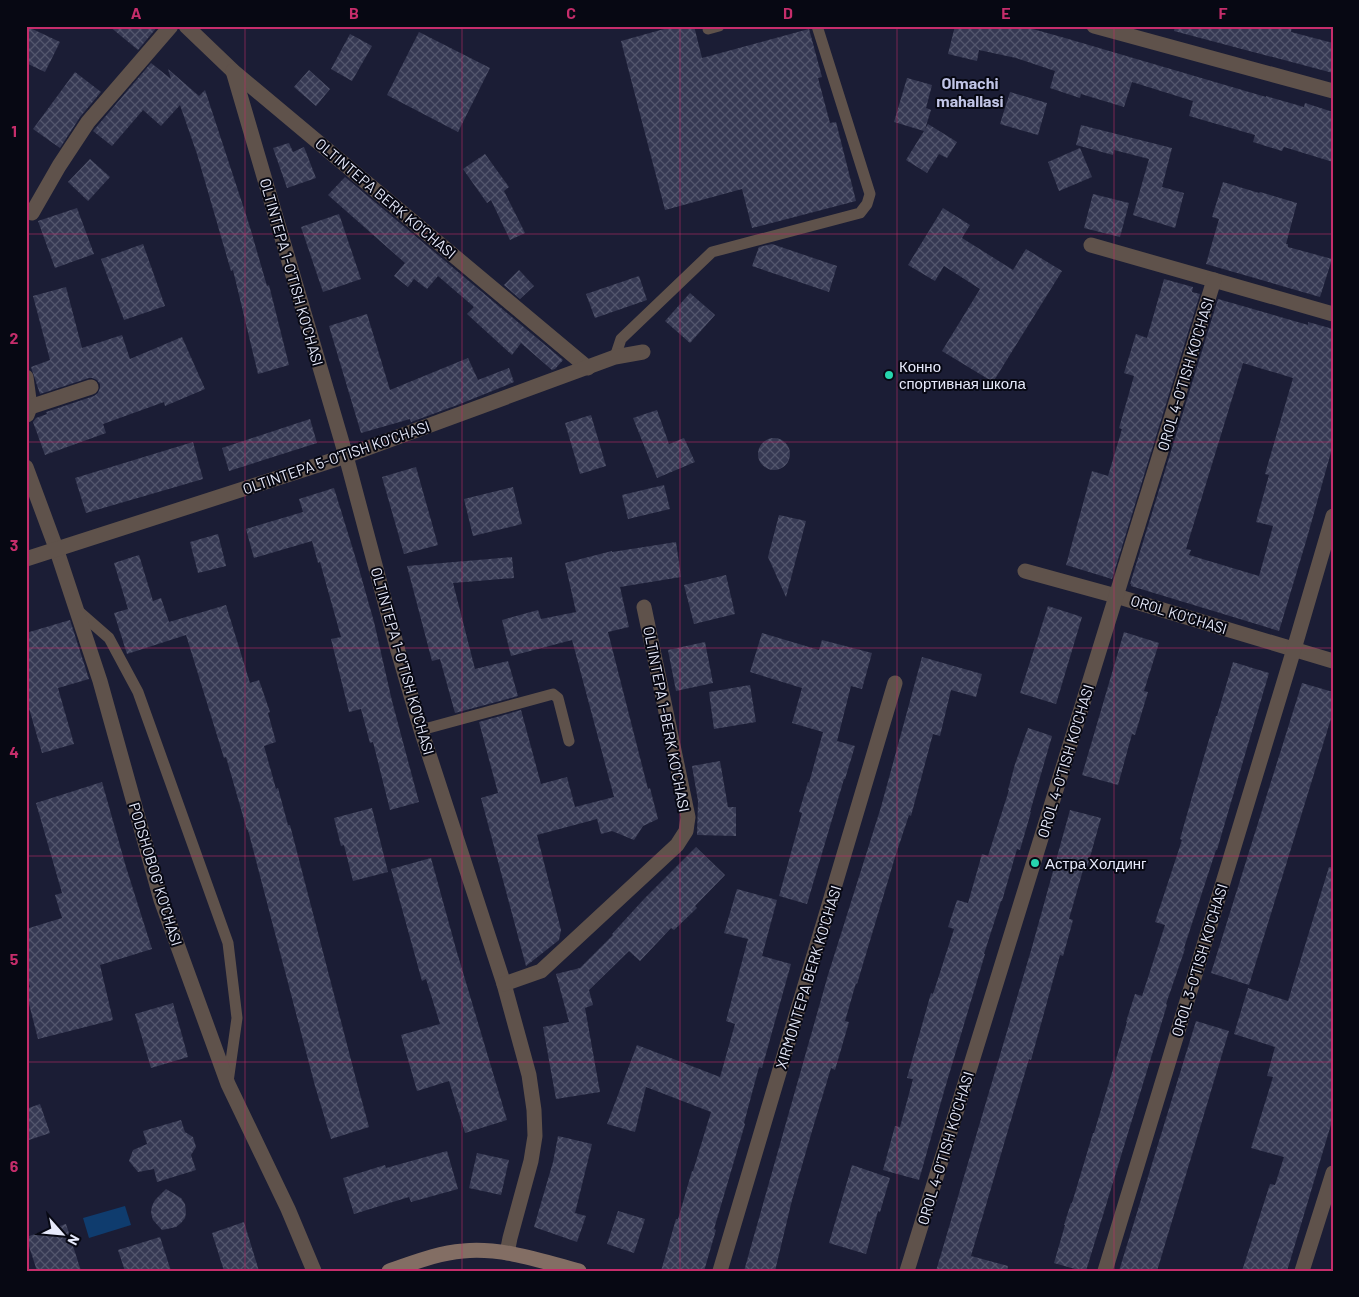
<svg xmlns="http://www.w3.org/2000/svg" width="1359" height="1297" viewBox="0 0 1359 1297" font-family="Barlow,sans-serif">
	<defs>
		<pattern id="building-cross-hatch" width="8" height="8" patternUnits="userSpaceOnUse" patternTransform="scale(1.25)"><rect width="8" height="8" fill="#363953"/><path d="M0 0l8 8M0 8l8-8" fill="none" stroke="#53566d"/></pattern>
	</defs>
	<rect width="100%" height="100%" fill="#1b1d35"/>
	<!-- water -->
	<polygon fill="#0f3c6e" points="125,1206 131,1225 89,1238 83,1218"/>
	<!-- building -->
	<g fill="url(#building-cross-hatch)" fill-rule="evenodd">
		<polygon points="26,26 60,42 45,72 26,63"/>
		<polygon points="109,26 158,26 138,50"/>
		<polygon points="675,26 694,26 702,58 809,29 822,77 818,78 830,123 836,122 856,201 752,228 742,189 665,210 621,41"/>
		<polygon points="955,26 1022,26 1065,38 1266,97 1266,96 1304,107 1305,103 1333,112 1333,162 1284,147 1282,151 1253,142 1255,135 1189,116 1193,101 1132,82 1124,107 1081,94 1080,98 1050,88 1055,71 1016,58 979,50 977,61 948,54"/>
		<polygon points="1175,26 1292,26 1291,32 1333,43 1333,73 1174,31"/>
		<polygon points="419,32 490,68 458,132 387,95"/>
		<polygon points="350,34 372,46 352,81 331,69"/>
		<polygon points="151,63 171,79 168,69 199,96 205,90 249,224 267,286 269,285 289,365 258,374 233,270 231,271 197,154 180,105 161,126 143,110 112,146 93,131"/>
		<polygon points="309,70 330,89 316,106 294,87"/>
		<polygon points="75,72 101,92 80,117 60,148 33,129"/>
		<polygon points="907,78 932,85 926,108 931,110 925,129 928,124 957,142 947,158 939,154 927,173 906,160 924,131 894,122"/>
		<polygon points="1010,92 1047,103 1038,135 1000,124"/>
		<polygon points="1081,125 1172,148 1162,187 1184,193 1175,228 1133,215 1149,159 1114,150 1113,155 1076,145"/>
		<polygon points="289,143 293,152 304,147 316,178 287,188 273,148"/>
		<polygon points="1080,148 1092,177 1059,191 1048,162"/>
		<polygon points="485,154 509,187 504,191 525,233 510,240 491,200 487,203 463,169"/>
		<polygon points="90,159 110,177 88,201 68,182"/>
		<polygon points="345,177 563,360 555,369 552,370 521,343 512,355 467,314 474,307 438,276 427,289 414,279 408,287 394,276 405,263 328,195"/>
		<polygon points="1223,182 1259,193 1260,192 1297,203 1286,244 1288,244 1288,247 1332,259 1320,297 1206,264 1219,219 1212,217"/>
		<polygon points="1093,194 1129,203 1120,237 1084,228"/>
		<polygon points="77,208 94,254 55,268 38,221"/>
		<polygon points="943,208 970,225 962,238 1013,270 1026,249 1062,271 993,382 942,351 980,289 944,266 935,281 908,265"/>
		<polygon points="339,214 361,279 323,292 301,227"/>
		<polygon points="143,244 165,306 124,320 101,259"/>
		<polygon points="772,244 837,266 829,292 752,266 759,247"/>
		<polygon points="519,270 534,286 520,299 504,285"/>
		<polygon points="639,276 647,300 595,318 586,294"/>
		<polygon points="1164,279 1193,287 1192,292 1200,294 1112,579 1066,565 1092,471 1108,476 1122,429 1119,428 1134,376 1124,373 1136,334 1147,338"/>
		<polygon points="66,287 82,348 122,335 130,359 182,337 205,389 165,406 164,402 103,424 106,433 45,455 33,422 36,418 47,414 46,412 94,396 98,393 100,388 100,384 97,380 92,378 89,378 40,394 31,367 50,360 33,296"/>
		<polygon points="690,293 715,315 690,343 665,321"/>
		<path d="M1218,299L1308,325V322L1333,329V445L1307,538L1279,631L1131,586V584H1130ZM1243,363L1293,378L1265,474L1269,475L1256,522L1273,526L1259,576L1189,555L1191,550L1186,549Z"/>
		<polygon points="367,314 390,390 468,358 478,380 509,368 514,382 460,404 411,422 410,419 361,433 329,326"/>
		<polygon points="657,410 669,444 684,438 695,462 657,478 633,418"/>
		<polygon points="591,415 606,466 580,474 565,423"/>
		<polygon points="310,419 317,443 229,471 222,448"/>
		<circle cx="774" cy="454" r="16"/>
		<polygon points="193,442 203,479 86,513 75,478"/>
		<polygon points="416,467 438,545 404,554 382,477"/>
		<polygon points="664,485 670,509 628,519 622,495"/>
		<polygon points="513,487 522,524 473,536 464,499"/>
		<polygon points="334,488 359,569 374,622 392,701 419,802 390,810 373,742 370,743 361,709 349,712 331,639 341,637 320,562 318,563 312,541 254,558 246,529 303,512 299,499"/>
		<polygon points="779,515 806,521 786,597 768,557"/>
		<polygon points="218,534 226,566 198,573 190,542"/>
		<polygon points="676,542 681,577 620,587 629,627 608,632 648,789 650,788 658,819 643,826 634,840 612,831 601,834 597,819 537,835 561,930 559,940 526,966 481,798 498,793 479,722 521,710 541,784 567,777 575,807 614,797 572,640 511,656 502,620 538,610 541,619 576,612 565,563 612,551 612,552"/>
		<polygon points="139,555 153,601 161,598 169,622 226,605 250,683 259,680 270,712 268,713 276,742 264,746 276,789 278,788 288,825 290,825 357,1083 369,1127 331,1139 315,1086 248,830 247,830 226,757 224,758 186,635 127,654 114,613 128,609 114,563"/>
		<polygon points="512,557 514,578 453,583 475,669 508,661 518,696 455,713 440,659 432,661 407,566"/>
		<polygon points="726,575 735,614 694,624 684,585"/>
		<polygon points="1048,606 1082,617 1056,704 1020,693"/>
		<polygon points="70,620 89,679 58,688 74,744 42,753 26,698 26,633"/>
		<polygon points="1124,632 1159,643 1144,691 1148,692 1135,735 1132,734 1118,785 1082,775"/>
		<polygon points="762,633 819,650 822,640 872,653 862,689 851,686 837,741 855,746 845,779 844,779 807,904 779,896 802,813 799,812 808,782 809,783 823,732 792,723 802,688 750,672"/>
		<polygon points="705,642 713,683 676,691 668,650"/>
		<polygon points="922,657 982,674 976,697 951,690 940,736 933,734 911,816 909,815 896,854 857,984 856,983 845,1021 849,1022 835,1070 831,1068 812,1131 792,1200 775,1271 744,1271 828,975 881,807"/>
		<polygon points="1233,662 1269,673 1217,850 1216,850 1184,948 1185,949 1166,1004 1167,1005 1086,1271 1082,1271 1054,1263 1065,1225 1064,1225 1071,1203 1072,1203 1093,1133 1094,1133 1127,1022 1126,1022 1135,994 1142,996 1165,925 1155,922 1182,840 1180,839 1192,797 1216,716 1217,716"/>
		<polygon points="1302,683 1333,692 1333,712 1249,985 1211,973"/>
		<polygon points="750,685 756,722 714,729 709,692"/>
		<polygon points="1028,728 1052,736 1030,812 1031,812 1020,850 1017,849 1002,901 1001,901 984,954 985,954 945,1088 919,1180 883,1170 895,1126 900,1127 913,1079 907,1078 931,993 933,994 954,929 948,927 957,900 968,903 982,854 988,856 1009,790 1008,790 1015,764"/>
		<polygon points="720,761 728,807 736,807 736,836 697,835 698,801 692,766"/>
		<polygon points="102,782 126,867 152,949 100,965 113,1020 38,1039 26,992 26,988 30,987 26,974 26,929 62,918 55,895 62,893 36,803"/>
		<polygon points="372,808 388,872 353,881 344,845 341,846 334,818"/>
		<polygon points="1070,810 1101,818 1086,871 1083,870 1069,919 1073,920 1063,956 1060,955 1031,1060 1029,1059 971,1256 1008,1266 1007,1271 936,1271 1032,947"/>
		<polygon points="696,847 725,875 695,906 697,908 674,930 671,928 640,961 629,951 589,990 593,1005 585,1008 600,1092 556,1099 543,1027 569,1022 556,974 580,968 613,935 612,934 644,899"/>
		<polygon points="431,858 456,949 507,1120 465,1133 449,1081 417,1091 401,1035 440,1024 426,979 422,981 391,869"/>
		<polygon points="1329,867 1333,867 1333,1118 1287,1271 1242,1271 1270,1184 1275,1185 1284,1157 1251,1148 1273,1077 1267,1076 1275,1047 1234,1034 1248,988 1288,1001"/>
		<polygon points="737,889 777,900 762,956 791,964 762,1068 759,1067 744,1123 745,1124 714,1229 716,1230 704,1271 661,1271 676,1219 678,1219 692,1171 693,1171 711,1112 646,1087 635,1132 607,1124 637,1045 720,1077 735,1024 726,1021 748,939 724,933"/>
		<polygon points="173,1003 188,1057 151,1068 135,1014"/>
		<polygon points="1196,1021 1229,1031 1157,1271 1119,1271"/>
		<polygon points="40,1104 50,1133 26,1141 26,1109"/>
		<polygon points="181,1120 185,1132 193,1137 196,1147 191,1155 196,1170 157,1182 154,1169 138,1172 129,1161 133,1150 147,1144 143,1131"/>
		<polygon points="558,1136 592,1144 575,1213 586,1216 577,1242 534,1227 553,1162"/>
		<polygon points="447,1151 458,1189 411,1202 409,1197 354,1214 343,1178 385,1165 386,1168"/>
		<polygon points="477,1153 509,1160 501,1195 469,1188"/>
		<polygon points="852,1165 890,1178 880,1212 878,1211 866,1254 829,1243"/>
		<polygon points="166,1189 181,1198 185,1204 186,1212 185,1218 181,1223 176,1227 162,1230 153,1220 151,1213 152,1206 155,1200"/>
		<polygon points="618,1211 645,1219 634,1253 607,1244"/>
		<polygon points="244,1222 259,1271 224,1271 212,1233"/>
		<polygon points="66,1224 81,1271 37,1271 26,1237"/>
		<polygon points="160,1237 171,1271 125,1271 118,1250"/>
	</g>
	<g fill="none" stroke-linecap="round" stroke-linejoin="round">
		<!-- lane -->
		<g stroke="#5f524b" stroke-width="11">
			<polyline points="708,29 719,26"/>
			<polyline points="615,357 621,339 712,252 860,213 867,204 870,194 817,26"/>
			<polyline points="77,610 109,638 138,692 228,943 237,1018 228,1082"/>
			<polyline points="421,730 553,694 558,698 569,741"/>
		</g>
		<!-- street -->
		<g stroke="#5f524b" stroke-width="15">
			<polyline points="186,26 233,71 588,368"/>
			<polyline points="1094,26 1333,91"/>
			<polyline points="233,71 346,456 398,651 421,730 504,984 529,1075 534,1110 535,1136 531,1161 510,1238 507,1253"/>
			<polyline points="32,213 59,166 88,122 171,26"/>
			<polyline points="1091,245 1333,314"/>
			<polyline points="26,377 30,407 27,415"/>
			<polyline points="30,407 91,387"/>
			<polyline points="26,467 56,548 100,681 161,900 228,1084 288,1209 314,1271"/>
			<polyline points="26,559 346,456 615,357 643,352"/>
			<polyline points="1025,571 1116,596 1333,661"/>
			<polyline points="504,984 541,971 677,845 686,831 688,817 644,607"/>
			<polyline points="720,1271 895,683"/>
			<polyline points="907,1271 1214,280"/>
			<polyline points="1105,1271 1294,649 1333,516"/>
			<polyline points="1302,1271 1333,1173"/>
		</g>
		<!-- secondary -->
		<path stroke="#836e64" stroke-width="15" d="M389,1271C413,1263 437,1253 463,1251C501,1247 542,1261 579,1271"/>
	</g>
	<!-- grid -->
	<path fill="none" stroke="#c62d6b" stroke-width="1" stroke-opacity="0.55" d="M245,26V1271M462,26V1271M680,26V1271M897,26V1271M1114,26V1271M26,234H1333M26,442H1333M26,648H1333M26,856H1333M26,1062H1333"/>
	<!-- markers -->
	<g fill="#26d5ae" stroke="#070813" stroke-width="2">
		<circle cx="889" cy="375" r="5"/>
		<circle cx="1035" cy="863" r="5"/>
	</g>
	<g text-anchor="middle" dominant-baseline="central" stroke-width="4" stroke-linejoin="round" paint-order="stroke">
		<!-- street labels -->
		<g font-size="15" fill="#e7eafb" stroke="#070813">
			<text transform="translate(386 198) rotate(40)">OLTINTEPA BERK KO'CHASI</text>
			<text transform="translate(292 272) rotate(74)">OLTINTEPA 1-O'TISH KO'CHASI</text>
			<text transform="translate(1185 374) rotate(-73)">OROL 4-O'TISH KO'CHASI</text>
			<text transform="translate(336 457) rotate(-19)">OLTINTEPA 5-O'TISH KO'CHASI</text>
			<text transform="translate(1179 614) rotate(17)">OROL KO'CHASI</text>
			<text transform="translate(403 661) rotate(74)">OLTINTEPA 1-O'TISH KO'CHASI</text>
			<text transform="translate(667 719) rotate(79)">OLTINTEPA 1-BERK KO'CHASI</text>
			<text transform="translate(1065 761) rotate(-73)">OROL 4-O'TISH KO'CHASI</text>
			<text transform="translate(156 874) rotate(73)">PODSHOBOG' KO'CHASI</text>
			<text transform="translate(1199 960) rotate(-73)">OROL 3-O'TISH KO'CHASI</text>
			<text transform="translate(808 977) rotate(-73)">XIRMONTEPA BERK KO'CHASI</text>
			<text transform="translate(945 1148) rotate(-73)">OROL 4-O'TISH KO'CHASI</text>
		</g>
		<!-- poi labels -->
		<g font-size="15" fill="#e7eafb" stroke="#070813" text-anchor="start">
			<text x="899" y="366">Конно<tspan x="899" dy="17">спортивная школа</tspan></text>
			<text x="1045" y="863">Астра Холдинг</text>
		</g>
		<!-- neighbourhood labels -->
		<g font-size="16" font-weight="bold" fill="#c1c5e6" stroke="#070813">
			<text x="970" y="82">Olmachi<tspan x="970" dy="18">mahallasi</tspan></text>
		</g>
	</g>
	<!-- border -->
	<rect width="1359" height="1297" fill="none" stroke="#070813" stroke-width="55"/>
	<!-- north arrow -->
	<g transform="translate(62 1234) rotate(117)" stroke="#070813" stroke-width="4" paint-order="stroke">
	<path d="M0-4L9 19L0 12L-9 19Z" fill="#e7eafb"/>
	<text y="-8" font-size="14" font-weight="bold" text-anchor="middle" fill="#e7eafb">N</text>
	</g>
	<rect x="28" y="28" width="1304" height="1242" fill="none" stroke="#c62d6b" stroke-width="2"/>
	<g font-size="16" text-anchor="middle" font-weight="bold" fill="#c62d6b">
		<text x="136" y="19">A</text>
		<text x="354" y="19">B</text>
		<text x="571" y="19">C</text>
		<text x="788" y="19">D</text>
		<text x="1006" y="19">E</text>
		<text x="1223" y="19">F</text>
		<text x="14" y="137">1</text>
		<text x="14" y="344">2</text>
		<text x="14" y="551">3</text>
		<text x="14" y="758">4</text>
		<text x="14" y="965">5</text>
		<text x="14" y="1172">6</text>
	</g>
</svg>
